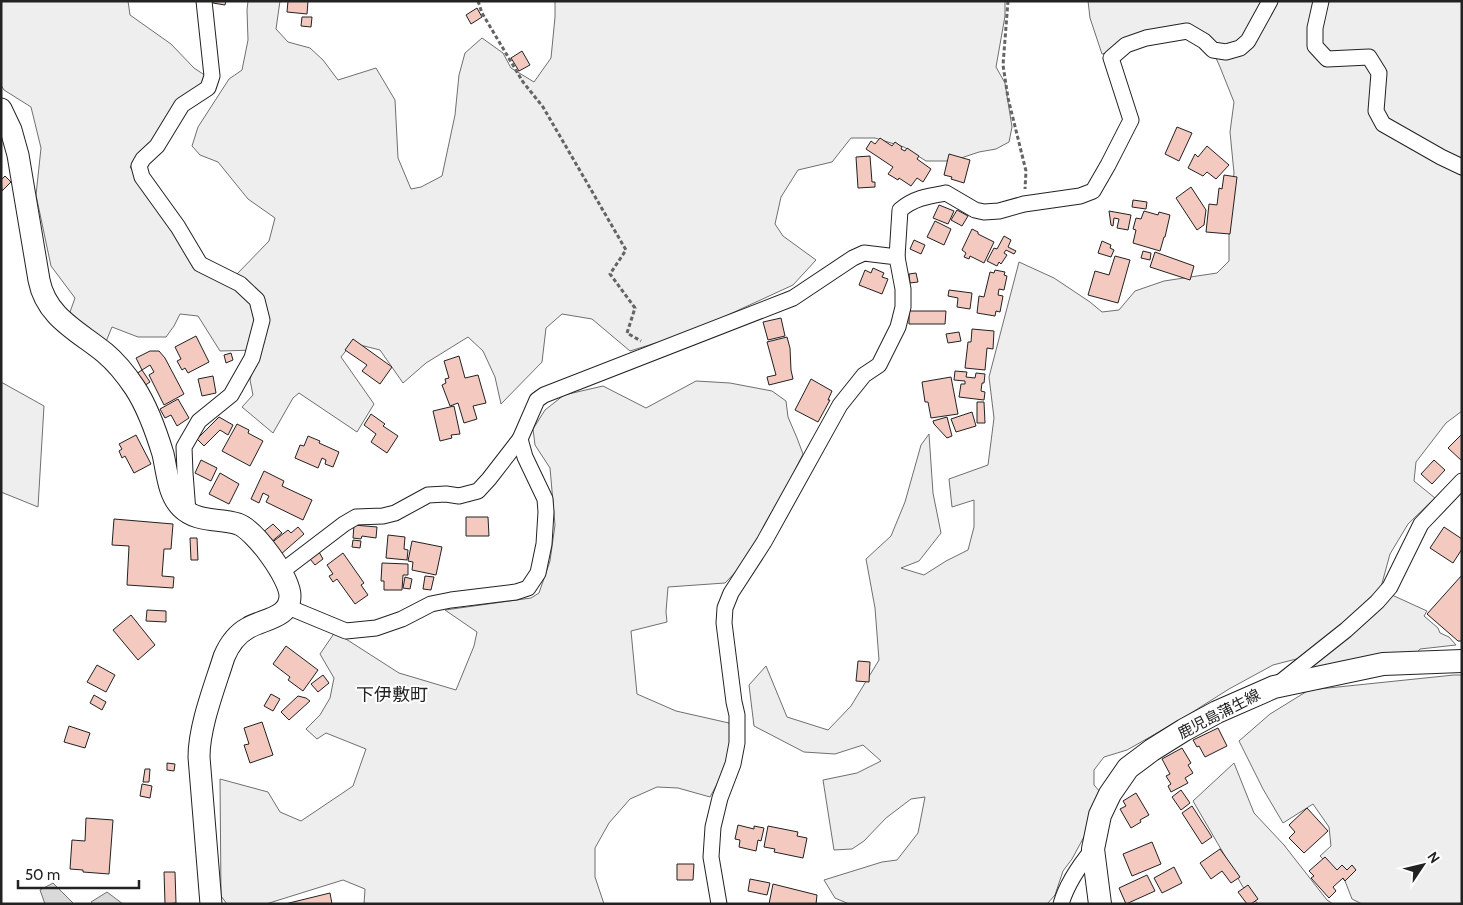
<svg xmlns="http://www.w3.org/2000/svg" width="1463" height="905" viewBox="0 0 1463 905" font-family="Cabin,'Noto Sans JP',sans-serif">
	<rect width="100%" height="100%" fill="#fff"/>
	<!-- green -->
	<g fill="#eee" stroke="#6f6f6f">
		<polygon points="1,1 128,1 130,15 171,44 194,68 209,78 130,167 157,202 200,268 236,275 269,241 275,218 248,199 218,162 200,155 192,146 198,127 229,79 242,70 248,40 247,10 248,1 280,1 276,29 288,42 310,48 323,60 338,80 376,68 395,100 398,158 411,189 421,187 442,176 455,115 459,75 465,53 482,38 503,53 511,68 534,82 551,58 555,17 555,1 1005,1 1005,16 996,67 1005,83 1012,127 1009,142 996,149 979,152 952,161 926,161 904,147 875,138 851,138 832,162 798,170 781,197 775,224 783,236 816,260 793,285 691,332 630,351 592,319 562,314 546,328 542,362 501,404 495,377 483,351 468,337 426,363 403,383 380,350 352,343 341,357 374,404 357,432 299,393 293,398 273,433 242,407 253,395 250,380 257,350 220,351 198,316 180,314 174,326 166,337 138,337 112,327 105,344 70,312 75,298 51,266 36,195 41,148 31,107 4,90 1,85"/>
		<polygon points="1088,1 1462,1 1462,411 1446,423 1416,462 1414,481 1435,498 1408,524 1390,554 1381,587 1340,627 1304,657 1273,665 1229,689 1191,713 1150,737 1127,750 1104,757 1094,770 1094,785 1101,793 1086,833 1072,859 1063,871 1055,895 1047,904 849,904 835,898 824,880 882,862 897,860 918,833 925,797 911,799 886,818 864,841 852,849 834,850 823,780 857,773 881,761 863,745 835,754 804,752 754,726 749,685 766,666 787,717 828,730 851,706 879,660 875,608 866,559 891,536 905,502 921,445 929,434 933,493 941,533 919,561 901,568 924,575 946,561 968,550 974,527 974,500 952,507 949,479 988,465 994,418 989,377 1019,262 1054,278 1090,302 1102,312 1119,310 1135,291 1164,281 1217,273 1229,261 1229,218 1234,173 1230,132 1234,102 1220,67 1206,36 1164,38 1102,54 1090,18"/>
		<polygon points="696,381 730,383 772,391 786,401 788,417 797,438 803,454 789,482 765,525 749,558 725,583 668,587 666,612 667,622 631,631 637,694 676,711 729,723 732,732 728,764 710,797 678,788 657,787 630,799 609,823 595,848 595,877 604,904 364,904 365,889 343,880 266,904 227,904 221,896 220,779 268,792 280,812 301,821 353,786 366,749 326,733 317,739 306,729 320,715 330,698 334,678 320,654 335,632 399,673 456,690 474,646 477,632 445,610 531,598 539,593 550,561 555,525 550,468 535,445 533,429 545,410 564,395 603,386 646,408"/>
		<polygon points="1,382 44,406 38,507 1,492"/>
		<polygon points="1454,675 1462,675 1462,904 1362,904 1352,899 1345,881 1320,856 1331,846 1329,827 1313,804 1283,823 1263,789 1239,741 1270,714 1309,690"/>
		<polygon points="1234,763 1254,813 1284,845 1327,900 1333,904 1258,904 1243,887 1193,801"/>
	</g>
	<!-- parking -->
	<polygon fill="#ededed" stroke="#6f6f6f" points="1392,595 1427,611 1424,616 1438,628 1440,633 1449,637 1456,645 1420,649 1413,657 1297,675"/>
	<!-- water -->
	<g fill="#d9d9d9" stroke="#6f6f6f">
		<polygon points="53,883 74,904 45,904 40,890"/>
		<polygon points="107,892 123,904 93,904 91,902"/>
	</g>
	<!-- building -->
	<g fill="#f3c9c0" stroke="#222">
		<polygon points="213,1 226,1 225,5 213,3"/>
		<polygon points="288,1 308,1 307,14 287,12"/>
		<polygon points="477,8 482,17 471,24 466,15"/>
		<polygon points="302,17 312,17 311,27 301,26"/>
		<polygon points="522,51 530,65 519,71 511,58"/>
		<polygon points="1177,127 1192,133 1179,161 1165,154"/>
		<polygon points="880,138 892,146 895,142 902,147 901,149 905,151 907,148 919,156 917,159 931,169 923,182 917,178 911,186 899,178 898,180 888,174 893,167 866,149 871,141 875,144"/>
		<polygon points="1207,146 1229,165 1216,179 1207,172 1203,176 1188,168 1195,154 1198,157"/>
		<polygon points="949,154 970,160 964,183 951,179 952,177 944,175"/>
		<polygon points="870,156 872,182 875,182 875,187 858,188 856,157"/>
		<polygon points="1224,175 1237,177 1230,234 1206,232 1209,204 1217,205 1219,188 1222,189"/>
		<polygon points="5,176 11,182 2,191 1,180"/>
		<polygon points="1191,187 1206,210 1204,225 1197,230 1176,198"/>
		<polygon points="1133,200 1147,202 1146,209 1132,207"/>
		<polygon points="939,205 954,211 948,224 933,218"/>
		<polygon points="957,210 968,216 962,226 951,220"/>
		<polygon points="1109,211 1131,215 1128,230 1117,228 1119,219 1114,218 1113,226 1111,225"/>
		<polygon points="1144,211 1158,215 1159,212 1170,215 1165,237 1164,237 1160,251 1133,243 1136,230 1133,229 1136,218 1141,219"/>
		<polygon points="935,221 951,229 944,245 927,237"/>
		<polygon points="972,229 978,232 978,234 994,242 984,263 970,256 969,259 964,257 966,253 962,250"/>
		<polygon points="1004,236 1011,240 1008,247 1016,251 1014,254 1006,250 1004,253 1007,255 1001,264 999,262 997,266 987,261 994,248 997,249"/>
		<polygon points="914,240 925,245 921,254 910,249"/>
		<polygon points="1102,241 1111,245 1110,248 1114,250 1111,257 1098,253"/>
		<polygon points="1143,251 1151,253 1150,260 1141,258"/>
		<polygon points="1155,252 1194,266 1190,280 1150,267"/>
		<polygon points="1115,256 1130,260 1118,303 1088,295 1095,271 1109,275"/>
		<polygon points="873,268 884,273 882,277 888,279 882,294 859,285 865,270 871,273"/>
		<polygon points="995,270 1005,272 1004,275 1007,276 1004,290 999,289 998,295 1003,296 1000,312 996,311 995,316 977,313 979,296 984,297 990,272 994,273"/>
		<polygon points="916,273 918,282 910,283 909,274"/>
		<polygon points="949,290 972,293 970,309 957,307 958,298 948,296"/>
		<polygon points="909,311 946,311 945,324 909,324"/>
		<polygon points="781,318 785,336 768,340 763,322"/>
		<polygon points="972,329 994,331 993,349 987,348 985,370 965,368 968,342 971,342"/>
		<polygon points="959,332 961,341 948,343 946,334"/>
		<polygon points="196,336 209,362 188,373 185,368 182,370 177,361 181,359 175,347"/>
		<polygon points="787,337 790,348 791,370 793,379 769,385 767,377 776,375 767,342"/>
		<polygon points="353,339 392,367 380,384 362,371 367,365 345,350"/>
		<polygon points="150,351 159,351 165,358 184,394 164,405 149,375 154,372 150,365 142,370 136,358"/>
		<polygon points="231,353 233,360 226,363 224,355"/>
		<polygon points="459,356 465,378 478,375 486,403 473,406 477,419 464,423 458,403 450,406 442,385 446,383 445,379 449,378 444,361"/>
		<polygon points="142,370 150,382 144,386 136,374"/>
		<polygon points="955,371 967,372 966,377 975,378 976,373 985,374 984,383 982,383 981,391 985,392 984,400 959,397 961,384 965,384 965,381 954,380"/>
		<polygon points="213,376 216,393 202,396 198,379"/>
		<polygon points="951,377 958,414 931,418 928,402 925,402 922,382"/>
		<polygon points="811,379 832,391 828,400 830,400 818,422 795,410"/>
		<polygon points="178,399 189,418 177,426 171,415 165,418 160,409"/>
		<polygon points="977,402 984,402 985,423 977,423"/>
		<polygon points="454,406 460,434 451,435 452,438 440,441 433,411"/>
		<polygon points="972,412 976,426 956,432 951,419"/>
		<polygon points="371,414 385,424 383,426 398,436 387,453 371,442 376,434 364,425"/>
		<polygon points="219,417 233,425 228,435 220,430 204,446 197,439"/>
		<polygon points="947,417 952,436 947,438 934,424 933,421"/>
		<polygon points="237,424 249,430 248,433 263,441 250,466 222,451"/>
		<polygon points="1462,434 1462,461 1448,448"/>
		<polygon points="136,435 151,464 134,473 125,456 122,458 119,451 122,449 119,444"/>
		<polygon points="308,436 320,441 319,443 339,452 333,467 325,464 326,460 322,458 318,468 295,458 300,445 304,446"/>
		<polygon points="201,460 217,468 211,481 195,473"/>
		<polygon points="1434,460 1445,470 1432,484 1421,474"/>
		<polygon points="264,471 284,481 282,486 312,500 303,520 266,502 269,496 263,493 259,503 251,499"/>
		<polygon points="220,473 239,484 229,504 209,494"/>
		<polygon points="466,517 488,517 489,536 466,536"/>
		<polygon points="114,519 173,524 171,549 164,549 162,576 174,577 173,588 127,585 129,546 112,545"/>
		<polygon points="273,524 282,533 270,543 262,533"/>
		<polygon points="354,525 377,527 376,538 362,536 361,539 353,538"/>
		<polygon points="298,527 304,534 280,555 270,544 288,530 291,533"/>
		<polygon points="1444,527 1462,539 1462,549 1453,563 1430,548"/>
		<polygon points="388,535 405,537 404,549 408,550 407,560 386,558"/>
		<polygon points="190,538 197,538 198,560 191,560"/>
		<polygon points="353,540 361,541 360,548 352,547"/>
		<polygon points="412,541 442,547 436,575 412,570 413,562 408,561"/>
		<polygon points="319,552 323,559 315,565 310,559"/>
		<polygon points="343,553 364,583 361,585 368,595 355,604 337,579 333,582 329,576 333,574 327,565"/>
		<polygon points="382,563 408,564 408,575 403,575 402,590 384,590 384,581 381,581"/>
		<polygon points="1462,575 1462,641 1458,641 1427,614"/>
		<polygon points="425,576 434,577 431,590 423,589"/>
		<polygon points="405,577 412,579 410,589 403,588"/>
		<polygon points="147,610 166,611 166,622 146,621"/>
		<polygon points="131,615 155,645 138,660 113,630"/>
		<polygon points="286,646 318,670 303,691 288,680 290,677 273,664"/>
		<polygon points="858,661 870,662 869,682 856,681"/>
		<polygon points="97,665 115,675 106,692 87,682"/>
		<polygon points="323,675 329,683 318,692 311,684"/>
		<polygon points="271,694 280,699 273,711 264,706"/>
		<polygon points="94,695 106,702 102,710 90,703"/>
		<polygon points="298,696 306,698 310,701 289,720 281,712"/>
		<polygon points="262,722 273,755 250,763 244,745 249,744 244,728"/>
		<polygon points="69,726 90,733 85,748 64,742"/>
		<polygon points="1218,728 1227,746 1205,757 1199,746 1197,747 1193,740"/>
		<polygon points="1182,748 1191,763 1188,765 1193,773 1185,778 1188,783 1171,792 1168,786 1171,784 1166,776 1170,774 1162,759"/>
		<polygon points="167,763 175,764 174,771 167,770"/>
		<polygon points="145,769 150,769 149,782 143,782"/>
		<polygon points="142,784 152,786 150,798 140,796"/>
		<polygon points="1181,790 1190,803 1181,810 1172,797"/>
		<polygon points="1136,793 1149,815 1140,820 1141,822 1131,828 1120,809 1126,806 1123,801"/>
		<polygon points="1192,806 1212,837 1202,844 1182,813"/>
		<polygon points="1307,808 1328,831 1304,853 1289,838 1295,832 1289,825"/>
		<polygon points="86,818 113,820 109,874 83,872 83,870 70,869 72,840 85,841"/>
		<polygon points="738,825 754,829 754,826 764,828 761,841 758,840 756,851 739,847 740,840 735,839"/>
		<polygon points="768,826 798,832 797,836 807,838 803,858 774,852 775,849 764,847"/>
		<polygon points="1152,842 1161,864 1132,876 1123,854"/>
		<polygon points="1220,849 1240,877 1231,883 1222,871 1211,879 1200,863"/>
		<polygon points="1325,857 1337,870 1342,865 1347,870 1352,865 1356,870 1345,881 1343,878 1333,887 1336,891 1329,898 1311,878 1314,876 1309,871"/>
		<polygon points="677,864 694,864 693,880 677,880"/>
		<polygon points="1174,867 1182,883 1162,893 1154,878"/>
		<polygon points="164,872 175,872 176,903 165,904"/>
		<polygon points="1147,875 1155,891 1126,904 1119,888"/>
		<polygon points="750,879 770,883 767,895 748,891"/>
		<polygon points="773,884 817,895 816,904 769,904"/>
		<polygon points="1248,885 1258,899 1251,904 1247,904 1238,892"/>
		<polygon points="330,893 332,904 285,904"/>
	</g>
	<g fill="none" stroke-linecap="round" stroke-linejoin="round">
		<!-- street casing -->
		<g stroke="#222" stroke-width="17">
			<g id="street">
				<polyline points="1321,1 1315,28 1315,46 1327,59 1369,57 1379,73 1376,111 1383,124 1441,157 1462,167"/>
				<path d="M897,257L900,210C914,198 928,196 946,193L975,210L984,212L999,211L1024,204L1080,196L1093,191L1108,165L1131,120L1111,58L1126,45L1146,38L1187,31L1204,41L1213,50L1226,52L1240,48L1248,41L1270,1"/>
				<polyline points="188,512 185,473 184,447 199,421 231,395 252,358 262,320 257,300 240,284 200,264 178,227 142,177 139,166 143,159 157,146 182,105 208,88 212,76 204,1"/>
				<polyline points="281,572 344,524 356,517 383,516 395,513 428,495 446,494 459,496 478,491 489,479 520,439"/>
				<polyline points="288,607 346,631 376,628 402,619 431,604 451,600 516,592 528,588 538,573 544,544 546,512 545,499 525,457 520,439 537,400 544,395 793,298 853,258 864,253 897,257 903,289 903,307 898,327 879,365 864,375 840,405 764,542 731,593 725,608 724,623 734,702 737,715 737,743 733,764 720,798 713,827 711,857 719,904"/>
				<polyline points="1278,684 1346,630 1377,602 1390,587 1421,524 1462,481"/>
				<path d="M1061,904C1067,883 1079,866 1093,849"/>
			</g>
		</g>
		<!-- secondary casing -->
		<g stroke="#222" stroke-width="23">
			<path id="secondary" d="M1,109L11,130L18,155L39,280C46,317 78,331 105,353C117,363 127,376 135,388C148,408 156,431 163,454C167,471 168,494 181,507C197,523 219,518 238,524C255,530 290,578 290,596C290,618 263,619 248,628C237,634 229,645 224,657C215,686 199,726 199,757L211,904"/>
		</g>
		<!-- primary casing -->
		<g stroke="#222" stroke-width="24">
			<polyline id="primary" points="1100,904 1093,849 1100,815 1110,794 1128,768 1152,750 1184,730 1217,712 1274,687 1383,664 1462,661"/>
		</g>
		<!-- path -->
		<g stroke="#646464" stroke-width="3" stroke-dasharray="4 2.5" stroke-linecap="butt">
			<polyline points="478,1 482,13 523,82 543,107 626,250 610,274 635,308 627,333 641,341"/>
			<polyline points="1008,1 1003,65 1008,98 1026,171 1025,189"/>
		</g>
		<!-- street -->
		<use href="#street" stroke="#fff" stroke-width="15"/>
		<!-- secondary -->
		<use href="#secondary" stroke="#fff" stroke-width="21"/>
		<!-- primary -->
		<use href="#primary" stroke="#fff" stroke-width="22"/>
	</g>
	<g text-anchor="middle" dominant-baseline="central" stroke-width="4" stroke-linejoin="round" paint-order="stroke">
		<!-- street labels -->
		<g font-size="15" fill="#222" stroke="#fff">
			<text transform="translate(1219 714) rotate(-27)">鹿児島蒲生線</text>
		</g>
		<!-- quarter labels -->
		<g font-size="18" fill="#222" stroke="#fff">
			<text x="392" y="695">下伊敷町</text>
		</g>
	</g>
	<!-- border -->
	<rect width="1463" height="905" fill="none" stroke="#222222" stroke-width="5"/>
	<!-- north arrow -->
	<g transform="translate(1423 865) rotate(55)" stroke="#ffffff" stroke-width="4" paint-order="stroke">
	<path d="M0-4L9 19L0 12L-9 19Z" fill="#222222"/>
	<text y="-8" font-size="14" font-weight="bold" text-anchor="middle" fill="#222222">N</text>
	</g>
	<!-- scale -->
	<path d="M18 880v8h121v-8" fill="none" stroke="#222222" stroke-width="2.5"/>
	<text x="25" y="880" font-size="15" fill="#222222" stroke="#ffffff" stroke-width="4" paint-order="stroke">50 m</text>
</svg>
